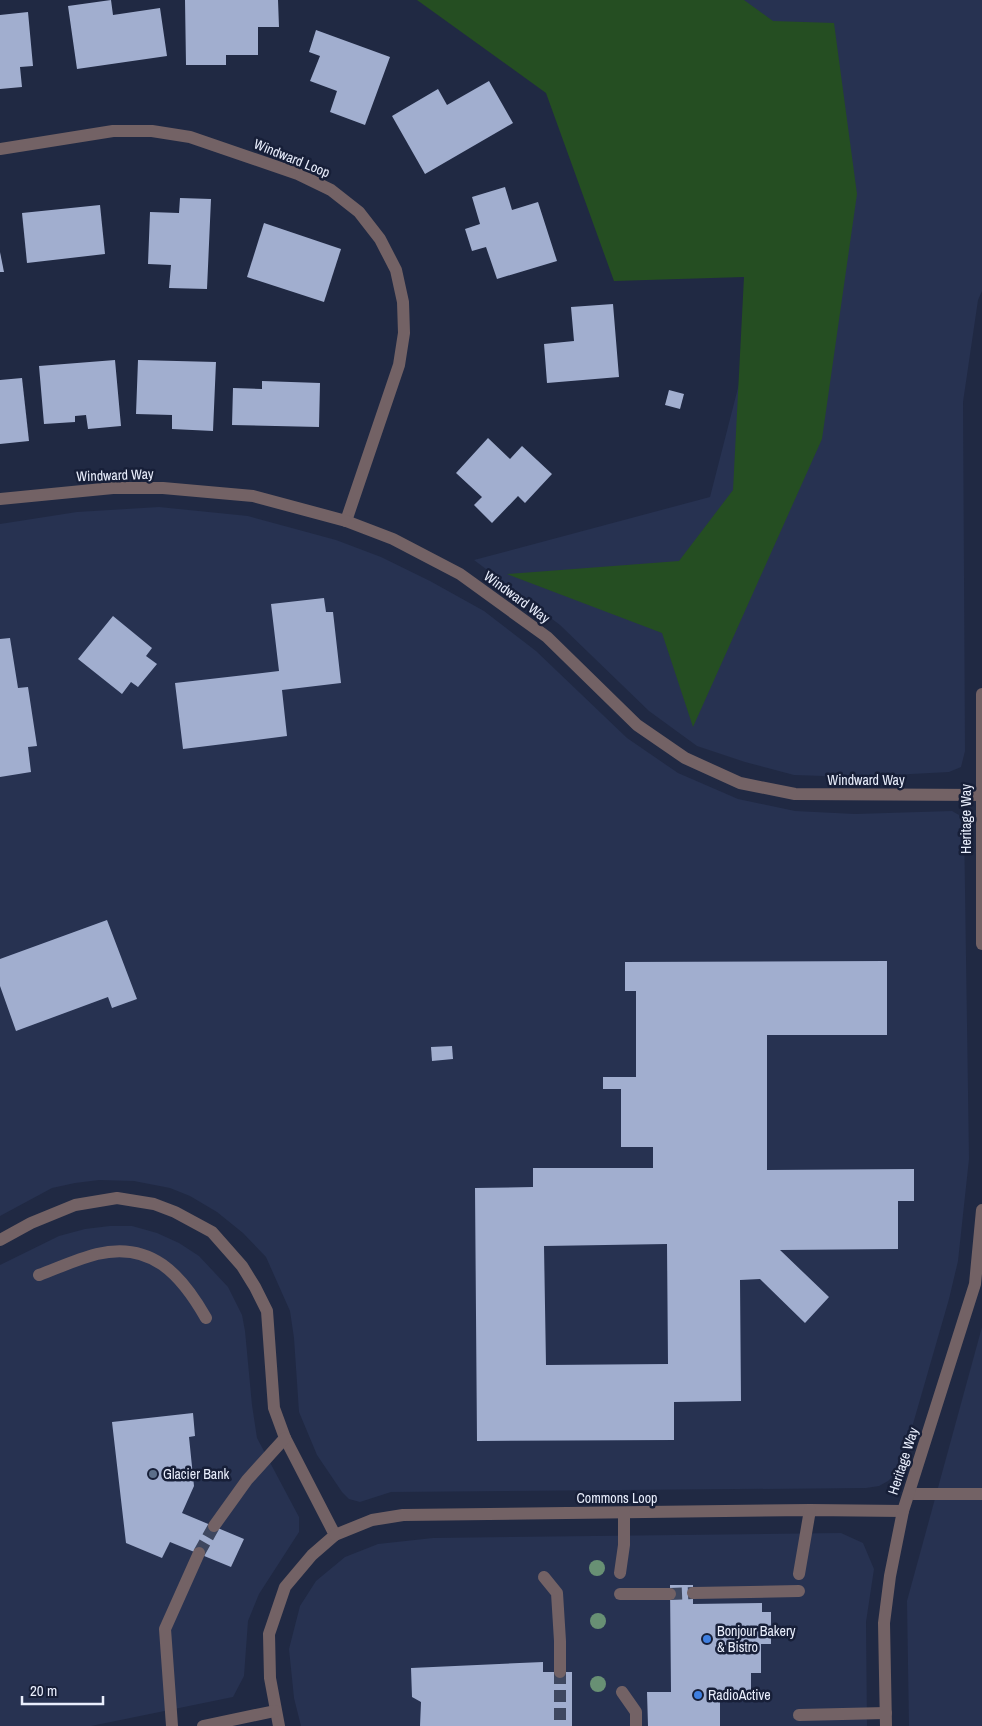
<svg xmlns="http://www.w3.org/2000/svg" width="982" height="1726" viewBox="0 0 982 1726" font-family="'Archivo Narrow',sans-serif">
	<rect width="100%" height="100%" fill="#202943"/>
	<!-- built -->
	<g fill="#273251">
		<polygon points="734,0 982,0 982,291 978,300 963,402 965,751 961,767 949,772 854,777 794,775 745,762 697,746 649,711 560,625 474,560 710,497 798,154"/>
		<polygon points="159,507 248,516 336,540 381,557 430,581 484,611 536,651 627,738 678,773 738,799 795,811 855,814 952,811 959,815 964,822 969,1159 958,1261 949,1299 900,1469 888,1481 879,1486 866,1488 391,1492 360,1502 349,1499 342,1492 317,1455 299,1412 294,1338 290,1311 266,1257 243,1233 217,1212 190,1196 170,1188 134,1181 99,1180 75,1183 52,1188 0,1216 0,524 77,512"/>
		<polygon points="110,1226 132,1226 157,1233 179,1243 199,1256 228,1287 242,1315 245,1331 252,1405 257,1438 299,1517 299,1532 259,1594 248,1621 244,1676 233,1697 91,1726 0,1726 0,1265 59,1236 85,1229"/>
		<polygon points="982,1327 982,1726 909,1726 907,1601"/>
		<polygon points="841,1533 863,1543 874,1569 866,1622 867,1726 301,1726 294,1698 289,1649 300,1606 316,1581 345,1557 378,1544 433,1538"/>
	</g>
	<!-- green -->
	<polygon fill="#254e22" points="417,0 744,0 773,21 834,23 857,194 822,439 693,727 662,633 507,574 679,561 733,490 744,277 614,281 546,93"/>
	<!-- building -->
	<g fill="#a1aecf" fill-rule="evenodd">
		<polygon points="111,0 113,15 160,8 167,56 77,69 68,6"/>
		<polygon points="185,0 278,0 279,27 258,27 258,55 226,55 226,65 186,65"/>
		<polygon points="28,12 33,66 20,67 22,87 0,89 0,15"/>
		<polygon points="316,30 390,57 365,125 330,112 337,91 310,81 320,56 309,52"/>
		<polygon points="489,81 513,123 425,174 392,116 438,89 447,105"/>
		<polygon points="505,187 512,210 538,202 557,261 497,279 486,247 472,251 465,229 480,224 472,197"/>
		<polygon points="180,198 211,199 207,289 169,288 171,265 148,264 150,212 179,213"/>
		<polygon points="100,205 105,254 27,263 22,213"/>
		<polygon points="264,223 341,249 324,302 247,277"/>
		<polygon points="0,252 4,272 0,272"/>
		<polygon points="613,304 619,377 547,383 544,344 574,341 571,307"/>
		<polygon points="115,360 121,426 88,429 86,415 75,416 75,422 44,424 39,366"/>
		<polygon points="138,360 216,362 213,431 172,429 172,415 136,414"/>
		<polygon points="22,378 29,441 0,444 0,380"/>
		<polygon points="262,381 320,383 319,427 232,425 233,388 262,389"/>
		<polygon points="669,390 684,394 680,409 665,405"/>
		<polygon points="488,438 510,459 522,446 552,474 525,503 518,496 492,523 474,505 482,497 456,473"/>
		<polygon points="324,598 326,612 333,612 341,683 282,690 287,736 183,749 175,683 279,671 271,604"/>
		<polygon points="113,616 152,648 146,656 157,664 138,687 131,682 122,694 78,659"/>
		<polygon points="10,638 18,688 28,687 37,746 28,747 31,772 0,777 0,639"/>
		<polygon points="107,920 137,999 112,1008 108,997 16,1031 0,986 0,959"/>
		<path d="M887,961V1035H767V1170L914,1169V1201H898V1249L780,1250L829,1297L805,1323L760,1279L740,1280L741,1401L674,1402V1440L477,1441L475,1188L533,1187V1168H653V1147H621V1089H603V1077H636V991H625V962ZM667,1244L668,1364L546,1365L544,1246Z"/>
		<polygon points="452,1046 453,1059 432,1061 431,1047"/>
		<polygon points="193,1413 195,1436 189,1437 194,1486 182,1513 244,1539 231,1567 170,1542 162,1558 126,1543 112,1422"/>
		<polygon points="670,1585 693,1585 693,1604 762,1603 762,1612 771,1612 771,1644 761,1644 761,1673 751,1673 751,1699 720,1700 720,1726 648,1726 647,1692 671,1692"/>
		<polygon points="543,1662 543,1672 572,1672 572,1726 420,1726 421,1702 412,1697 411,1668"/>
	</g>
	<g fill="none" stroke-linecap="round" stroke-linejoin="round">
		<!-- minor-tunnel -->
		<g stroke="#3e475f" stroke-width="12" stroke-dasharray="12 6" stroke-linecap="butt">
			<polyline points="199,1553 214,1526"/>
			<polyline points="670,1594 693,1593"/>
			<polyline points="560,1672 560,1726"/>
		</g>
		<!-- minor -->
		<g stroke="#736265" stroke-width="12">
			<polyline points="0,149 113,131 152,131 190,137 298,174 331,190 359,212 380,239 396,270 403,302 404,333 399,365 346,521"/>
			<polyline points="0,499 113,488 163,488 253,496 346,521 393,539 460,574 547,637 637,725 685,758 740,783 795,794 982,795"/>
			<polyline points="982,694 982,944"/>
			<polyline points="0,1240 31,1223 75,1205 117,1198 154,1204 175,1212 212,1232 242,1266 255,1287 267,1311 274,1408 285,1438 335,1535 312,1555 285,1587 269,1634 270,1678 279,1726"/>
			<path d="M39,1275C58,1268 77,1259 97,1254C151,1241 181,1274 206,1318"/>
			<polyline points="909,1494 982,1494"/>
			<polyline points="214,1526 247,1480 285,1438"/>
			<polyline points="335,1535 372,1520 403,1515 810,1510 903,1511"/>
			<polyline points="620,1573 624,1545 624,1513"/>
			<polyline points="799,1574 810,1510"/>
			<polyline points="544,1577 557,1593 560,1641 560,1672"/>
			<polyline points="693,1593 799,1591"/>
			<polyline points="620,1594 670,1594"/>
			<polyline points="622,1692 636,1712 636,1726"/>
			<polyline points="799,1715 886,1713"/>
			<polyline points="172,1726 165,1629 199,1553"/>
			<polyline points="203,1726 275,1711"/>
			<polyline points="886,1726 884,1623 890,1576 903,1511 975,1284 982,1210"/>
		</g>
	</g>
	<!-- trees -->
	<g fill="#689074">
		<circle cx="597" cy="1568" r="8"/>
		<circle cx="598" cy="1621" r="8"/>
		<circle cx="598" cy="1684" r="8"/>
	</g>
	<!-- markers -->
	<circle fill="#5c6f8a" stroke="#171f38" stroke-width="2" cx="153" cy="1474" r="5"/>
	<g fill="#3f7fe0" stroke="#171f38" stroke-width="2">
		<circle cx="707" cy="1639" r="5"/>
		<circle cx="698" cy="1695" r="5"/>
	</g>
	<g text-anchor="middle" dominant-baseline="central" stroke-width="5" stroke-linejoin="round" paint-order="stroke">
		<!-- street labels -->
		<g font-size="14" fill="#e9eefc" stroke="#171f38">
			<text transform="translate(292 158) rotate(22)">Windward Loop</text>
			<text transform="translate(115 475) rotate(-2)">Windward Way</text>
			<text transform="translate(517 597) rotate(36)">Windward Way</text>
			<text x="866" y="780">Windward Way</text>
			<text transform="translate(966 819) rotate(-90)">Heritage Way</text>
			<text transform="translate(903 1461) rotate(-72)">Heritage Way</text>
			<text x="617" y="1498">Commons Loop</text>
		</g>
		<!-- poi labels -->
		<g font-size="14" fill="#e9eefc" stroke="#171f38" text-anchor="start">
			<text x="163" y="1474">Glacier Bank</text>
			<text x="717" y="1631">Bonjour Bakery<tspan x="717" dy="16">&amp; Bistro</tspan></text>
			<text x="708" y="1695">RadioActive</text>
		</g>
	</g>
	<!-- scale -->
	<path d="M22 1696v8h81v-8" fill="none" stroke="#e9eefc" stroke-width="2.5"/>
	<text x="30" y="1696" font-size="15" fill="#e9eefc" stroke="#171f38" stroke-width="4" paint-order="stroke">20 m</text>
</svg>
